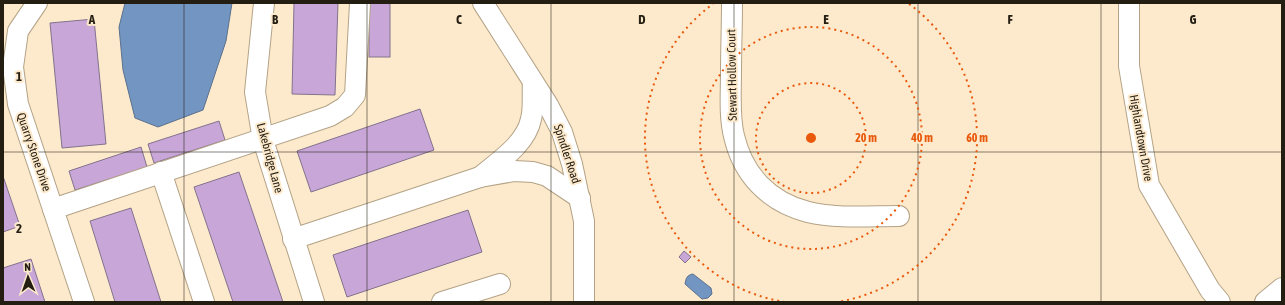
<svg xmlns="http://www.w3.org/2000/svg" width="1285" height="305" viewBox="0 0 1285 305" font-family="'Asap Condensed',sans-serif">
	<rect width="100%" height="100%" fill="#fdeacc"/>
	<!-- water -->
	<g fill="#7295c2" stroke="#5b718d">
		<polygon points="125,3 232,3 226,41 203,110 158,127 135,118 123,70 119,27"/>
		<path d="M693,274L711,288L712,294L708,298L702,299L685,284C686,278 687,275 693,274Z"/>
	</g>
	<!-- building -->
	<g fill="#c8a7d8" stroke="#83728c">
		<polygon points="294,3 338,3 335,95 292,94"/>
		<rect x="369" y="3" width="21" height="54"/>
		<polygon points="94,19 106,144 62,148 50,23"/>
		<polygon points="420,109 434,150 311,192 297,151"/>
		<polygon points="219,121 225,140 154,163 148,144"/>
		<polygon points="141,147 147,167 75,190 69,171"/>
		<polygon points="239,172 283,302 233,302 194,187"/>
		<polygon points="3,176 20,226 3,232"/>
		<polygon points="131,208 161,302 115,302 90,221"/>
		<polygon points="468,210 482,252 347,297 333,255"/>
		<polygon points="684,251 691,257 685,263 679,257"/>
		<polygon points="31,259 45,302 3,302 3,268"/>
	</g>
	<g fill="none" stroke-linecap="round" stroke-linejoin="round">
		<!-- minor casing -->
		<g stroke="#b3a286" stroke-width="22">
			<g id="minor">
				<polyline points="37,3 18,31 13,67 18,104 84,302"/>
				<polyline points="264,3 255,92 263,140 314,302"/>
				<polyline points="483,3 548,105 562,132 572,164 584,221 584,302"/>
				<path d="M732,3C732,26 731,50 731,73C731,93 729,116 734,136C743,175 769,202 808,212C837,219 869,216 899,216"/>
				<polyline points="1129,3 1129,66 1149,185 1210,290 1220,302"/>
				<polyline points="161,172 204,302"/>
				<path d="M480,177C499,161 526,144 531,119C534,108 532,94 533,82"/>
				<polyline points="53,209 330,116 345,107 355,95 360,3"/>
				<polyline points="293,239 480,177 514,171 533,172 547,176 580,198"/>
				<polyline points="442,302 500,284"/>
				<polyline points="1265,302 1282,288"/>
			</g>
		</g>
		<!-- minor -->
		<use href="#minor" stroke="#fff" stroke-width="20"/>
	</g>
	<!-- grid -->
	<path fill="none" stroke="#241d12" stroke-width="1" stroke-opacity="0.55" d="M184,3V302M367,3V302M551,3V302M734,3V302M918,3V302M1101,3V302M3,152H1282"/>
	<!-- distance rings -->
	<g fill="none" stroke="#e8590c" stroke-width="2" stroke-dasharray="2 4">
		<circle cx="811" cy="138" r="55"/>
		<circle cx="811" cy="138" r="111"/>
		<path d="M785 302A166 166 0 0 1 713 4M909 4A166 166 0 0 1 837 302"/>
	</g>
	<g text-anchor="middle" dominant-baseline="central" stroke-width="4" stroke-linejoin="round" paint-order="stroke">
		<!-- street labels -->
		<g font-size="12" fill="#241d12" stroke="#fdeacc">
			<text transform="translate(732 75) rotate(-91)">Stewart Hollow Court</text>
			<text transform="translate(1141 138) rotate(80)">Highlandtown Drive</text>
			<text transform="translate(34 152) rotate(71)">Quarry Stone Drive</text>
			<text transform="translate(567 154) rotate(72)">Spindler Road</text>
			<text transform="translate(270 158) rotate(75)">Lakebridge Lane</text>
		</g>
	</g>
	<g font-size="13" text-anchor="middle" font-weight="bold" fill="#241d12" stroke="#fdeacc" stroke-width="4" stroke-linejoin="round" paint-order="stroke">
		<text x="92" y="24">A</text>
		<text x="275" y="24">B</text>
		<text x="459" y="24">C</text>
		<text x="642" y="24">D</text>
		<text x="826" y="24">E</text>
		<text x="1010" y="24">F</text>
		<text x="1193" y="24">G</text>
		<text x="19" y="81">1</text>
		<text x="19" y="233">2</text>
	</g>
	<circle cx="811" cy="138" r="6" fill="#e8590c" stroke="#fdeacc" stroke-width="2"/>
	<g font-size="12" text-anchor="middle" font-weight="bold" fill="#e8590c" stroke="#fdeacc" stroke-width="4" stroke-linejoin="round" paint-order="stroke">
		<text x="866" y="142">20 m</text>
		<text x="922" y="142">40 m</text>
		<text x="977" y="142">60 m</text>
	</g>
	<!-- border -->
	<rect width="1285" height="305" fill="none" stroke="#241d12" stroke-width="8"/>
	<!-- north arrow -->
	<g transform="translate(28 277) rotate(358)" stroke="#fdeacc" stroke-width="3" paint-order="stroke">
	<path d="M0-3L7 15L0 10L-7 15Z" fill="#241d12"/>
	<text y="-6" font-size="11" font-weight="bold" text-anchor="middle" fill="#241d12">N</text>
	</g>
</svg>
